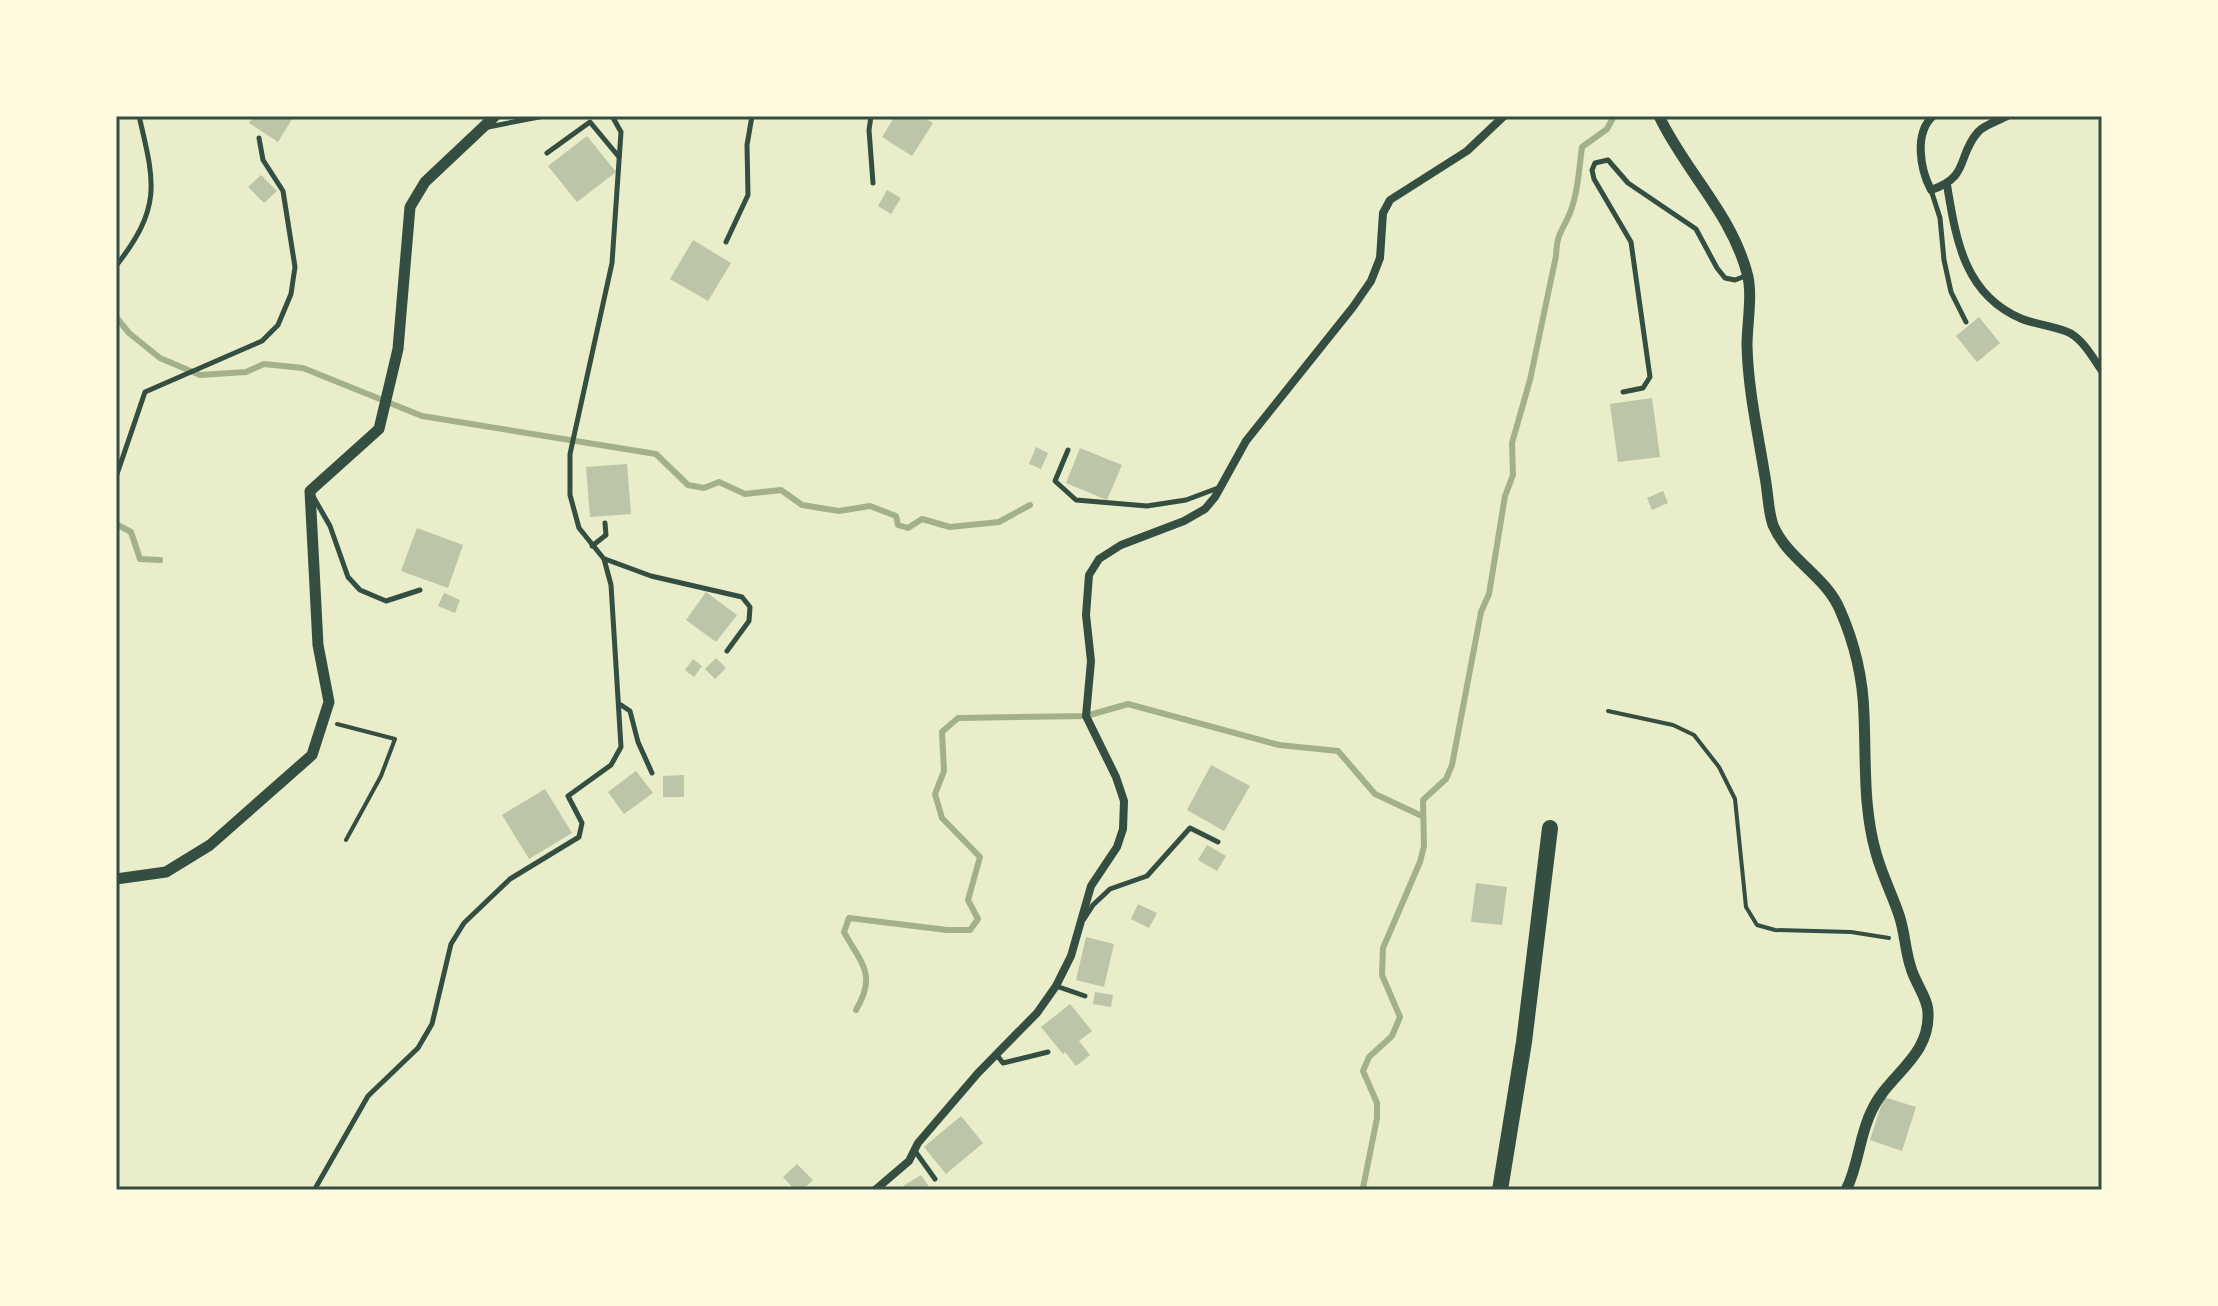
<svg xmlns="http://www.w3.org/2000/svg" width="2218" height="1306" viewBox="0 0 2218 1306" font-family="'Asap Condensed',sans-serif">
	<rect width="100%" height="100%" fill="#e9edc9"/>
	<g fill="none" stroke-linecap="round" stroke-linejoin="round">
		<!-- stream -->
		<g stroke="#a3b18a" stroke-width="6">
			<polyline points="116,317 129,333 160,358 200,375 246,372 264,364 303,368 422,416 656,454 688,485 704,488 719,482 745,494 781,490 802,505 839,511 870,506 896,516 898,525 908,528 922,519 950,527 999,522 1030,505"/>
			<polyline points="116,524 131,532 140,559 160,560"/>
			<path d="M856,1010C877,974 862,965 844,932L849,918L947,930H970L978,919L968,900L980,857L942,818L935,794L944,771L942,732L958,718L1086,716L1128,704L1279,745L1338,751L1375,794L1422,816"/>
			<path d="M1363,1188L1377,1118V1103L1363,1071L1369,1057L1392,1036L1400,1017L1382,975L1383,948L1420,862L1424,846L1423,800L1446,779L1452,765L1481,612L1489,594L1505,496L1513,475L1512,443L1530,380L1556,256C1557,232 1562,232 1570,213C1578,192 1579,169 1582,147L1607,129L1614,116"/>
		</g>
	</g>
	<!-- building -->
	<g fill="#bcc5a7">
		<polygon points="254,116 294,116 278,142 249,123"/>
		<polygon points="895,116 921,116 933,123 912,156 882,137"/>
		<polygon points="587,136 616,172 577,202 548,166"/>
		<polygon points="261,175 277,191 264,203 248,187"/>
		<polygon points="887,190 901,198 891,214 878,206"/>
		<polygon points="693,240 731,263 708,301 670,279"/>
		<polygon points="1979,317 2000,343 1977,362 1956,336"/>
		<polygon points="1652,398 1660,457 1618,462 1610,404"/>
		<polygon points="1036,447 1048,453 1041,469 1029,464"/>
		<polygon points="1080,448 1122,465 1107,500 1066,483"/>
		<polygon points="627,464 631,514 590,517 586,467"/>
		<polygon points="1663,491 1668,503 1652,510 1647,498"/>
		<polygon points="417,528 463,545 448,588 401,571"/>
		<polygon points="706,592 737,615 716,642 686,620"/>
		<polygon points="444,593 460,600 455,613 438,606"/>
		<polygon points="716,658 726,668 715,679 705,669"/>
		<polygon points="693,659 702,666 694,677 685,670"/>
		<polygon points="1211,765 1250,786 1224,831 1187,810"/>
		<polygon points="636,771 653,793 624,814 608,792"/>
		<polygon points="684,775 684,797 663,797 663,776"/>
		<polygon points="545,789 572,833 529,859 502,815"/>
		<polygon points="1207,845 1226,856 1217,871 1198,860"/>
		<polygon points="1476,883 1507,887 1502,925 1471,922"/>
		<polygon points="1138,904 1157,913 1149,928 1131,919"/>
		<polygon points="1086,937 1114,944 1104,987 1076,980"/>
		<polygon points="1095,992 1113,995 1111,1007 1093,1004"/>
		<polygon points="1070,1004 1092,1031 1079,1041 1090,1055 1076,1066 1065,1052 1063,1054 1041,1027"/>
		<polygon points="1884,1097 1916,1107 1902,1151 1870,1140"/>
		<polygon points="961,1116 983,1143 946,1174 924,1147"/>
		<polygon points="797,1164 813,1180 802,1190 795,1190 783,1177"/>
		<polygon points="921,1175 931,1190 906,1190 903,1186"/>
	</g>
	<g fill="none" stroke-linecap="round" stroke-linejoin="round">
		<!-- path -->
		<g stroke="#344e41" stroke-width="4">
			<polyline points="1608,711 1673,725 1694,735 1719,767 1735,799 1746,907 1757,925 1775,930 1851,932 1889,938"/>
			<polyline points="337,724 395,739 381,776 346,840"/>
		</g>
		<!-- service -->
		<g stroke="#344e41" stroke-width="5">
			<polyline points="871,116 869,130 873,183"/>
			<polyline points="488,127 544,116"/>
			<polyline points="547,153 590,122 619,157"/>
			<polyline points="1931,190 1940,218 1944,260 1951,292 1966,322"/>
			<polyline points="726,242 748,195 747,145 752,116"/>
			<path d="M116,266C162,207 155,184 139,116"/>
			<polyline points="1623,392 1643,388 1650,377 1631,242 1594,179 1592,170 1595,163 1608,160 1628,183 1696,229 1717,268 1725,278 1735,280 1748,275"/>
			<polyline points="1068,450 1055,481 1076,500 1147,506 1186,500 1218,488"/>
			<polyline points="116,477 145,392 262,341 278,325 291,294 295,267 283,191 263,160 259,138"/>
			<polyline points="314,498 330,526 348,577 360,590 386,601 420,590"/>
			<polyline points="592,546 606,535 605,523"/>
			<polyline points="605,559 651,576 742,597 750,607 749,621 727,651"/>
			<polyline points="621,705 630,711 638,742 652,773"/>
			<polyline points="1084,919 1093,905 1110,889 1147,876 1190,828 1218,842"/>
			<polyline points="1056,986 1085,996"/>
			<polyline points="996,1054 1003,1063 1048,1052"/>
			<polyline points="915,1151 935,1179"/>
			<polyline points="316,1187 368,1096 418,1048 432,1024 451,944 464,923 510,879 579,837 582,823 568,796 611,765 621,747 611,585 604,559 579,528 570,495 570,454 612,263 621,132 612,116"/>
		</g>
		<!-- minor -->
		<g stroke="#344e41" stroke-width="8">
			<path d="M1933,116C1914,133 1920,169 1931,190C1971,176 1956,157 1978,132C1984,125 1998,121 2007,116"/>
			<path d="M1947,185C1956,239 1964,295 2022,319C2037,325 2056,326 2070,333C2084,341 2093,358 2102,371"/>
			<polyline points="875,1190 909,1161 918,1143 978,1073 1037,1013 1056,986 1071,956 1091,886 1117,847 1123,829 1124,801 1116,777 1086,716 1091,661 1086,615 1089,575 1099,559 1121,545 1184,521 1205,509 1215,497 1246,441 1353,307 1371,281 1380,258 1383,213 1390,200 1467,151 1504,116"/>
		</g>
		<!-- tertiary -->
		<g stroke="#344e41" stroke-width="11">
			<path d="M1659,116C1685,171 1731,213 1747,273C1753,293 1747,324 1747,345C1748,390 1758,433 1765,477C1768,492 1768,511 1773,525C1787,559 1826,576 1840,610C1855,644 1863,678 1864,715C1866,761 1863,808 1876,853C1882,875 1892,894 1899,915C1905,932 1905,951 1911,968C1915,983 1928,998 1928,1013C1930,1057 1888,1075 1872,1110C1859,1135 1859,1165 1846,1190"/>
			<polyline points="116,879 166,872 210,845 312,755 329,702 318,645 310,491 379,429 398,349 410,207 425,182 495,116"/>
		</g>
		<!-- trunk -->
		<polyline stroke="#344e41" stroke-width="16" points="1500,1190 1524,1042 1550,828"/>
	</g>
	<!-- border -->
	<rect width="2218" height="1306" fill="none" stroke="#fefae0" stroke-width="236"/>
	<rect x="118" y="118" width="1982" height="1070" fill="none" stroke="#344e41" stroke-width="3"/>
</svg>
